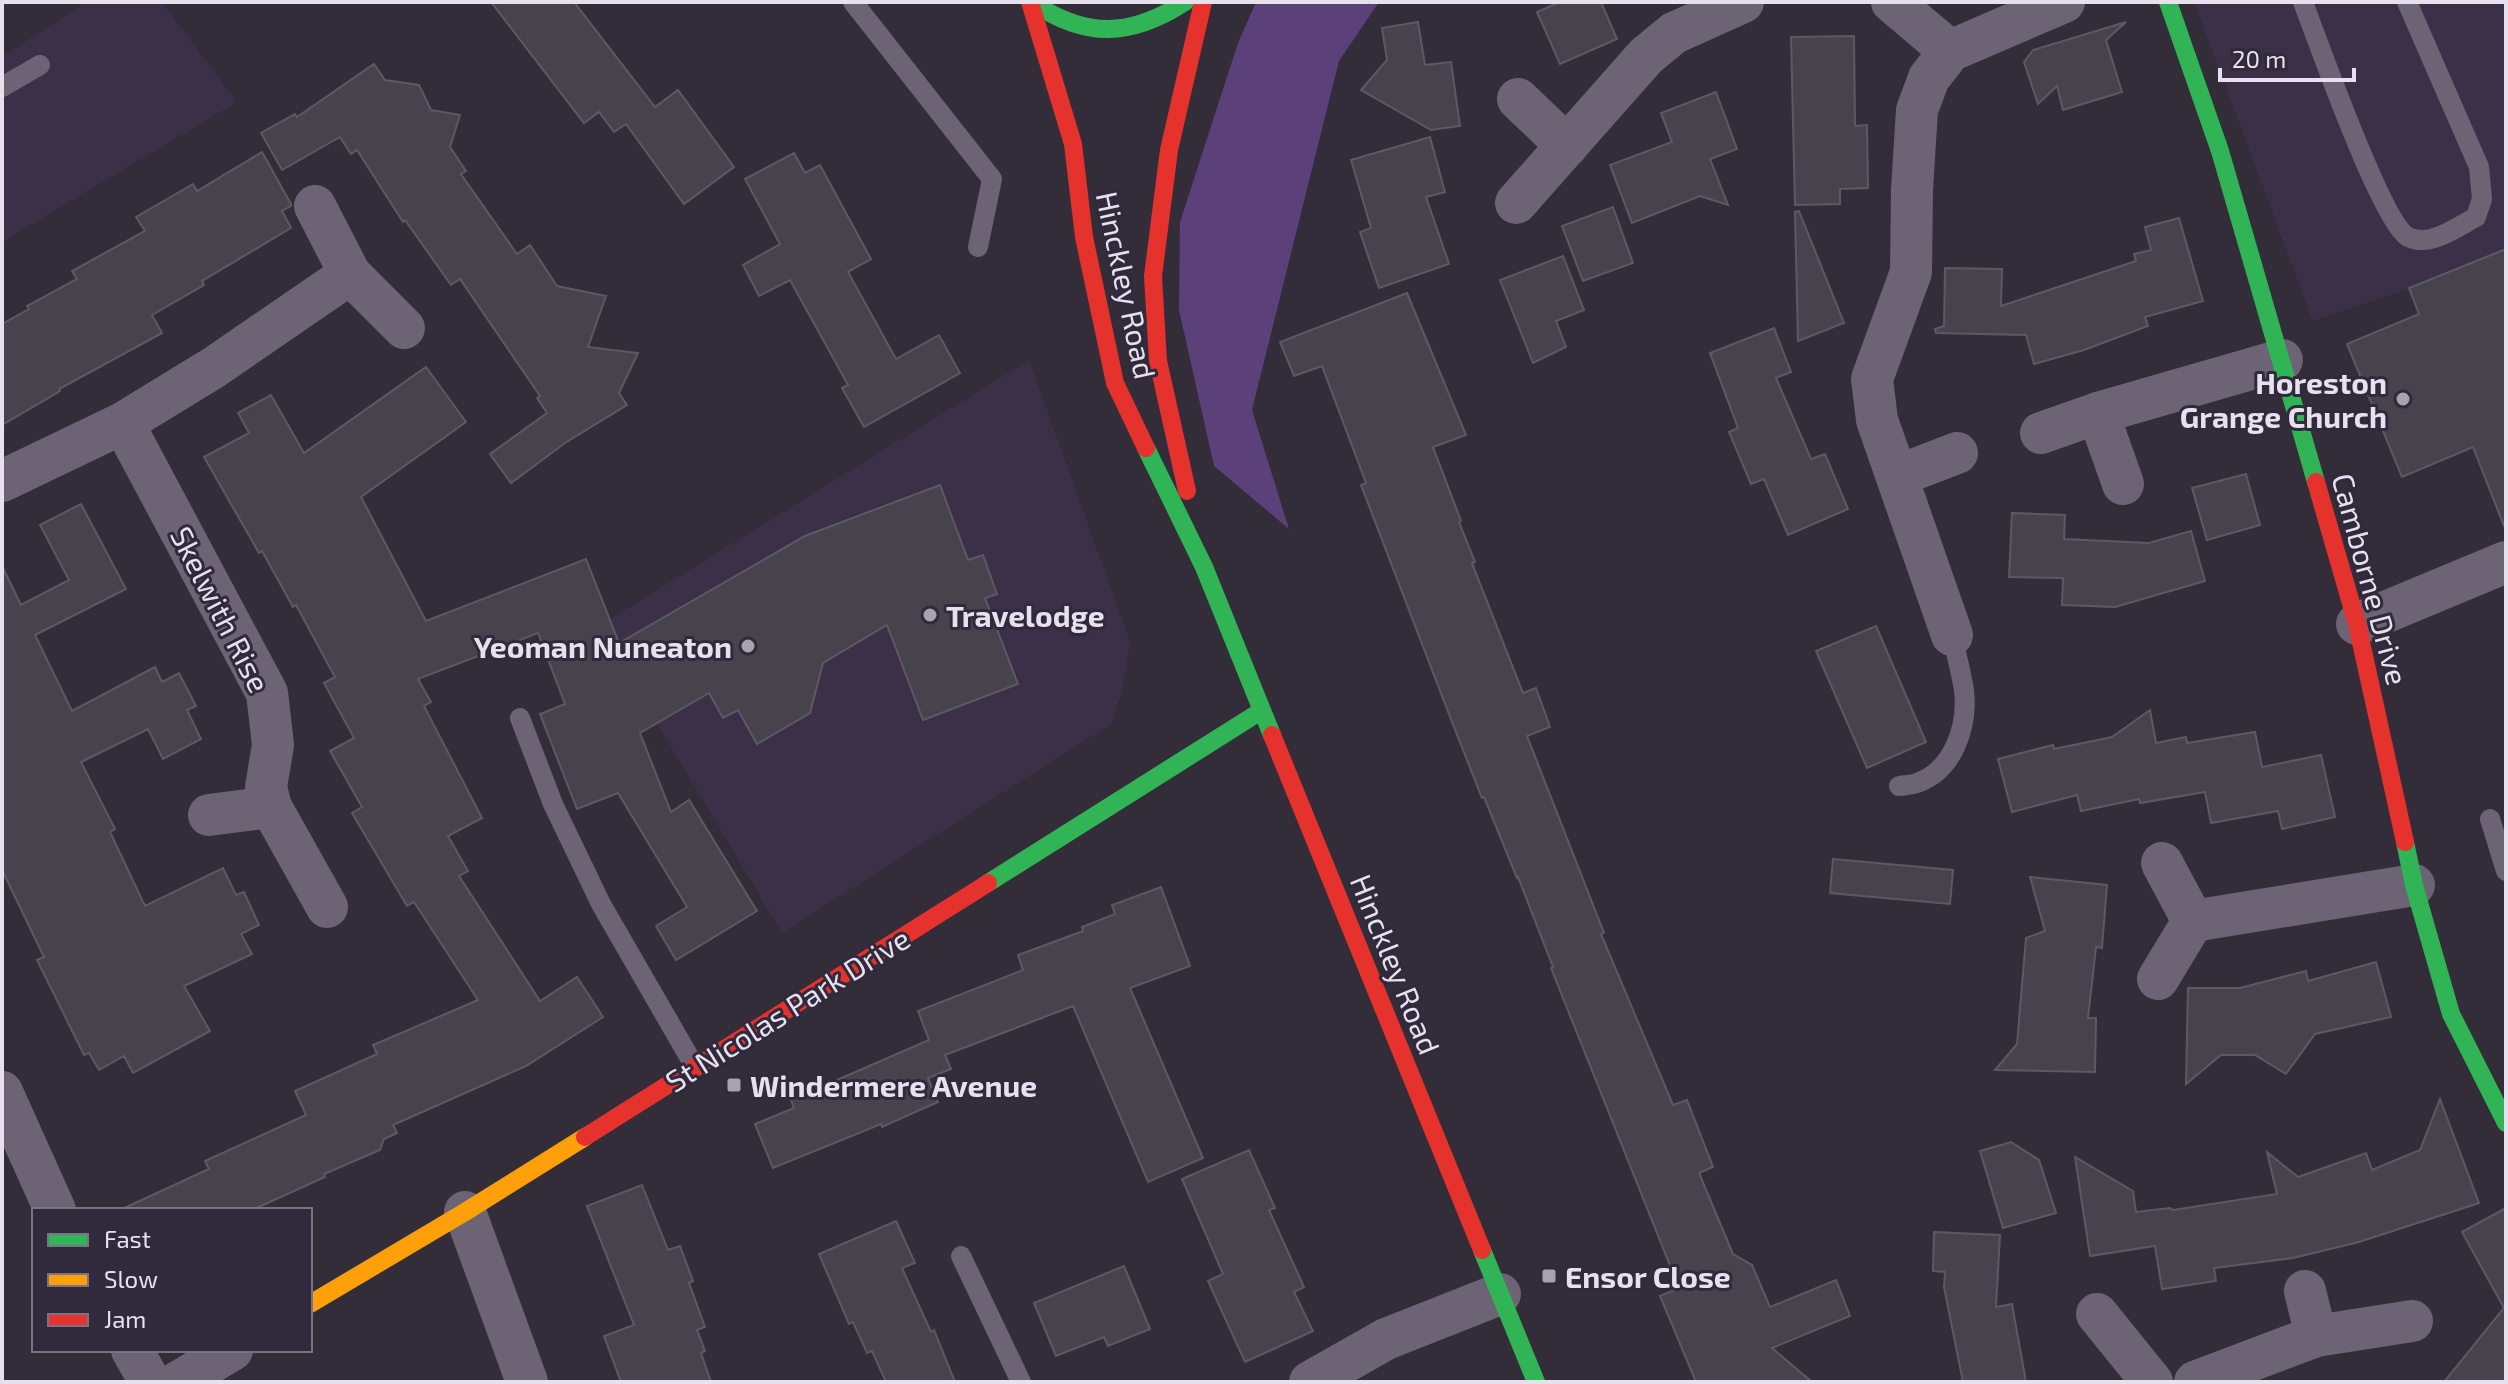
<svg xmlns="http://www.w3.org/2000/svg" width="2508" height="1384" viewBox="0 0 2508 1384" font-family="'Exo 2',sans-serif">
	<rect width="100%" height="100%" fill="#322d38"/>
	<!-- built -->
	<g fill="#3b3048">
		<polygon points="86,2 162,2 237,102 2,242 2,57"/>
		<polygon points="2194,2 2506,2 2506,526 2409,289 2313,321"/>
		<polygon points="1029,360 1130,642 1123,687 1111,724 782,933 599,626"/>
	</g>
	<!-- green -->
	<polygon fill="#5b4079" points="1256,2 1379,2 1339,61 1252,410 1289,529 1214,466 1179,310 1180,222 1238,43"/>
	<!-- building -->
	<g fill="#47434c" stroke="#5d5963" stroke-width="2">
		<polygon points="491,2 574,2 655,107 678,90 734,167 684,204 626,124 614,132 599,112 584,123"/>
		<polygon points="1560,2 1601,2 1617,39 1560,64 1537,12"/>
		<polygon points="1418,22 1425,65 1451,62 1460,126 1431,130 1361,90 1387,60 1382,28"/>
		<polygon points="2126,22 2106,40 2122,92 2063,110 2057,86 2038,104 2024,62 2033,50"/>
		<polygon points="1854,36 1855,126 1867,125 1868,188 1840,189 1840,204 1795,205 1791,37"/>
		<polygon points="374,64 385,80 419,85 431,110 460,115 450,147 466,171 461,174 517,254 530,245 557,286 606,296 588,347 638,353 619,393 627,405 565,443 511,483 490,454 547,413 537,398 540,396 460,279 451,285 405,220 403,222 357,150 351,154 340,137 282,170 261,133 295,114 297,117"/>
		<polygon points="1716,92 1737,149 1710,159 1728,205 1700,196 1632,223 1610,165 1672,142 1661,113"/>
		<polygon points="1430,137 1445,192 1426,197 1449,264 1379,288 1360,232 1371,228 1351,160"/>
		<polygon points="262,152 291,204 291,206 282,211 291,228 202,281 204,285 152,315 162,333 59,389 60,391 2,425 2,324 29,309 27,306 77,279 72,271 145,231 136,217 193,184 197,191"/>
		<polygon points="794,153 805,173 820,165 871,259 848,272 896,359 939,335 960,373 864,427 842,388 848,385 790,280 759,296 743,265 780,244 745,179"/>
		<polygon points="1613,207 1633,263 1583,281 1562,226"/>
		<polygon points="1799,211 1844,323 1798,341 1795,212"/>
		<polygon points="2179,218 2203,301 2145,317 2148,326 2084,350 2034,364 2026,335 1936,333 1935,329 1944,326 1945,268 2002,269 2001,306 2136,261 2134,254 2151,250 2145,227"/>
		<polygon points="2506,249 2506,526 2504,526 2473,447 2402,477 2347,344 2419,314 2409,288"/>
		<polygon points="1563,256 1584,310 1556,321 1566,347 1533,363 1500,280"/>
		<polygon points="1407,293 1466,435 1433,447 1461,521 1459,522 1475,562 1472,563 1523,693 1536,688 1550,727 1527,736 1604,933 1601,934 1673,1105 1687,1100 1713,1167 1699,1173 1733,1254 1752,1265 1770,1307 1836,1280 1850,1316 1772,1348 1812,1382 1696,1382 1660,1296 1679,1288 1551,968 1553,967 1518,877 1517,878 1484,797 1482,798 1452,722 1361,485 1366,483 1322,366 1294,376 1280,342"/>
		<polygon points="1774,328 1791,372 1776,378 1811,459 1825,454 1848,509 1788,535 1764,479 1751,484 1729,432 1738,428 1710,353"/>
		<polygon points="426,367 466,422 361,497 426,621 586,559 619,643 805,536 940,485 968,560 983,555 997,594 985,598 1018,684 923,720 887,625 823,663 810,713 757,744 738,710 723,718 709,693 640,733 671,812 689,800 757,911 676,960 656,926 687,907 618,793 577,809 540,714 565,704 538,633 418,679 431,702 424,706 482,818 448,836 468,871 459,876 540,1001 577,977 603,1017 526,1066 393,1125 397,1133 384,1139 380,1150 324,1174 325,1177 252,1210 120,1210 209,1169 205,1161 306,1115 295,1091 377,1054 373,1045 478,1000 414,902 407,906 352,813 362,807 330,751 354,738 324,683 335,677 296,605 293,607 262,551 259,553 204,457 249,433 238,413 271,395 304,453"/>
		<polygon points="2246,474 2260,525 2207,540 2192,488"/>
		<polygon points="81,504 126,589 35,635 72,711 155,667 162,682 179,673 196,706 187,710 201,739 163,759 148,729 81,762 115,829 110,832 145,906 223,868 236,895 244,892 259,925 241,934 252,954 184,986 210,1031 133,1073 124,1056 99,1070 89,1053 84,1055 37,960 44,957 2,870 2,566 21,605 69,580 40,525"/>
		<polygon points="2012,513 2065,515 2064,539 2149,543 2191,531 2205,581 2115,607 2062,605 2063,578 2009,577"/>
		<polygon points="1876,626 1926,742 1867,768 1816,651"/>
		<polygon points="2150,710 2156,743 2186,737 2187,743 2255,732 2262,767 2321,755 2335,817 2282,829 2278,811 2211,823 2205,792 2140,803 2139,799 2081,811 2077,795 2012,812 1998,759 2053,745 2054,749 2112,737"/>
		<polygon points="1833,859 1953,870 1950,904 1830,893"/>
		<polygon points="2030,877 2107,885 2102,948 2096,947 2088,1018 2096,1018 2095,1072 1995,1070 2017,1044 2026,938 2045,931"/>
		<polygon points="1161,887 1190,966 1130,988 1203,1158 1148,1182 1073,1006 945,1055 951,1069 928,1078 938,1102 882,1127 881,1124 773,1168 755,1124 794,1108 791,1100 929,1040 918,1011 1023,970 1018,955 1083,931 1082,927 1115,914 1112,905"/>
		<polygon points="2376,962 2391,1017 2315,1034 2286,1074 2255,1055 2221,1055 2186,1084 2188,988 2240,988 2306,971 2308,981"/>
		<polygon points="2440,1099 2479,1203 2359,1242 2293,1258 2214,1268 2216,1281 2162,1289 2155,1246 2090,1256 2075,1157 2133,1191 2136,1212 2170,1208 2173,1210 2277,1194 2267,1152 2298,1177 2366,1153 2372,1170 2420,1150"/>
		<polygon points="2011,1142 2039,1160 2056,1213 2003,1228 1980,1151"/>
		<polygon points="1249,1150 1275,1208 1269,1210 1304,1287 1294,1292 1313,1331 1245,1362 1208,1281 1223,1274 1182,1179"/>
		<polygon points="642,1185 668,1250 680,1246 693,1281 689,1283 705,1327 697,1330 705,1351 701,1353 711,1382 621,1382 604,1336 634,1325 587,1206"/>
		<polygon points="2506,1208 2506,1382 2444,1382 2504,1308 2462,1232"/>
		<polygon points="896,1221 915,1263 902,1268 931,1332 934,1330 955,1382 886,1382 872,1351 867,1353 853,1322 849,1324 819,1254"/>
		<polygon points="1934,1232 2000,1235 1996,1307 2012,1304 2026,1382 1963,1382 1944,1287 1945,1272 1933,1271"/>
		<polygon points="1124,1266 1150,1329 1108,1346 1104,1337 1056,1356 1034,1303"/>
	</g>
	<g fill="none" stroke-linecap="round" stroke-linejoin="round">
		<!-- lane -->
		<g stroke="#6c6474" stroke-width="20">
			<polyline points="853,2 992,179 978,247"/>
			<path d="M2303,2C2317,39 2382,223 2408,237C2430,248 2457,227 2476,217L2482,199L2479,167L2407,2"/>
			<polyline points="2,87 40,65"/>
			<polyline points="520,718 553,804 601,904 695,1067"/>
			<path d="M1899,786C1905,785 1912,785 1917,783C1954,770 1968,726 1964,690C1961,672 1956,653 1952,635"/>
			<polyline points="2490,819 2506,871"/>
			<polyline points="961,1256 1021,1382"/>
		</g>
		<!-- street -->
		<g stroke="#6c6474" stroke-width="42">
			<polyline points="1892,2 1950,51"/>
			<polyline points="1518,99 1567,146"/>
			<polyline points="1516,203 1646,56 1674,33 1743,2"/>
			<polyline points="315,206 350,274 404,328"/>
			<polyline points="2098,413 2123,484"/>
			<polyline points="123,423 267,693 273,745 266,787 271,807 327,907"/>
			<polyline points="2041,433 2098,413 2282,360"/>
			<polyline points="1897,476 1957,453"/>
			<polyline points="2,481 123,423 213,368 350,274"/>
			<polyline points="2357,624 2506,562"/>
			<polyline points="1952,635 1877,420 1872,379 1911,272 1912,190 1917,110 1929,78 1950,51 2064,2"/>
			<polyline points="209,815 271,807"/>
			<polyline points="2193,921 2414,885"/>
			<polyline points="2158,979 2193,921 2162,863"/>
			<polyline points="2,1092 55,1210"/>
			<polyline points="465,1212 527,1382"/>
			<polyline points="2305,1291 2316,1336"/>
			<polyline points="2097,1314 2152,1382"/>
			<polyline points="132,1350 150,1382"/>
			<polyline points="178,1382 232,1350"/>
			<polyline points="1310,1382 1386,1339 1500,1294"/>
			<polyline points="2195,1382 2316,1336 2412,1321"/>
		</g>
		<!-- fast -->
		<g stroke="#30b455" stroke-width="18">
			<path d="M1032,2C1086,39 1131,37 1185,2"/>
			<polyline points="2168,2 2220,151 2316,482"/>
			<polyline points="1146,448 1204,567 1272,735"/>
			<polyline points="2405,842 2414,885 2451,1014 2506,1123"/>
			<polyline points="988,883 1261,711"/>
			<polyline points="1482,1250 1536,1382"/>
		</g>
		<!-- slow -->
		<polyline stroke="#ff9f0a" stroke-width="18" points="310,1304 465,1212 585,1137"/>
		<!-- jam -->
		<g stroke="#e5322d" stroke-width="18">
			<polyline points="1030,2 1073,144 1084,237 1115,383 1146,448"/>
			<polyline points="2316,482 2357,624 2405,842"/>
			<polyline points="1187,491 1158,361 1153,276 1169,150 1203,2"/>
			<polyline points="1272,735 1482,1250"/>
			<polyline points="585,1137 988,883"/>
		</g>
	</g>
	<!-- markers -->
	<g fill="#a7a2ae" stroke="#31293c" stroke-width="3">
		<circle cx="2403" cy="399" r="8"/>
		<circle cx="930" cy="615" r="8"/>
		<circle cx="748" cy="646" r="8"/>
		<rect x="726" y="1077" width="16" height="16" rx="4"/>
		<rect x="1541" y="1268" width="16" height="16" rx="4"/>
	</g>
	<g text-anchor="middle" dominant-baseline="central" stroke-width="6" stroke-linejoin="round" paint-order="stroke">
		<!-- street labels -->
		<g font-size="30" fill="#e6e1ed" stroke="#31293c">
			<text transform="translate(1127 285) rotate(78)">Hinckley Road</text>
			<text transform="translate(2371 579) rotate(75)">Camborne Drive</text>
			<text transform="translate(221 609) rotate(63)">Skelwith Rise</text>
			<text transform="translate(1396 964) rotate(68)">Hinckley Road</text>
			<text transform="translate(787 1009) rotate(-32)">St Nicolas Park Drive</text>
		</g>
		<!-- poi labels -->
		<g font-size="30" font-weight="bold" fill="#e6e1ed" stroke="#31293c" text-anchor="start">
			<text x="2387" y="382" text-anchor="end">Horeston<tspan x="2387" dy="34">Grange Church</tspan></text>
			<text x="946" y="615">Travelodge</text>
			<text x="732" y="646" text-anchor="end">Yeoman Nuneaton</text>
			<text x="750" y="1085">Windermere Avenue</text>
			<text x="1565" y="1276">Ensor Close</text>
		</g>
	</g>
	<!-- border -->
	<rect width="2508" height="1384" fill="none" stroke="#e6e1ed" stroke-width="8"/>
	<!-- legend -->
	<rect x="32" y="1208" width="280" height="144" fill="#31293c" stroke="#797383" stroke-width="2"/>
	<rect x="48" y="1234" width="40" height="12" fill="#30b455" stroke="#797383" stroke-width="2"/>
	<text x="104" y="1248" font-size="24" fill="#e6e1ed">Fast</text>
	<rect x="48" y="1274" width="40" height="12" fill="#ff9f0a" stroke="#797383" stroke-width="2"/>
	<text x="104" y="1288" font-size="24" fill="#e6e1ed">Slow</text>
	<rect x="48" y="1314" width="40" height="12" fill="#e5322d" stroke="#797383" stroke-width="2"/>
	<text x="104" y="1328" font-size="24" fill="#e6e1ed">Jam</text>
	<!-- scale -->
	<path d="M2220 68v12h134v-12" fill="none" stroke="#e6e1ed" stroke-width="4"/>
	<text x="2232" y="68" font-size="24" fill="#e6e1ed" stroke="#31293c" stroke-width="6" paint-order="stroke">20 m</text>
</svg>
